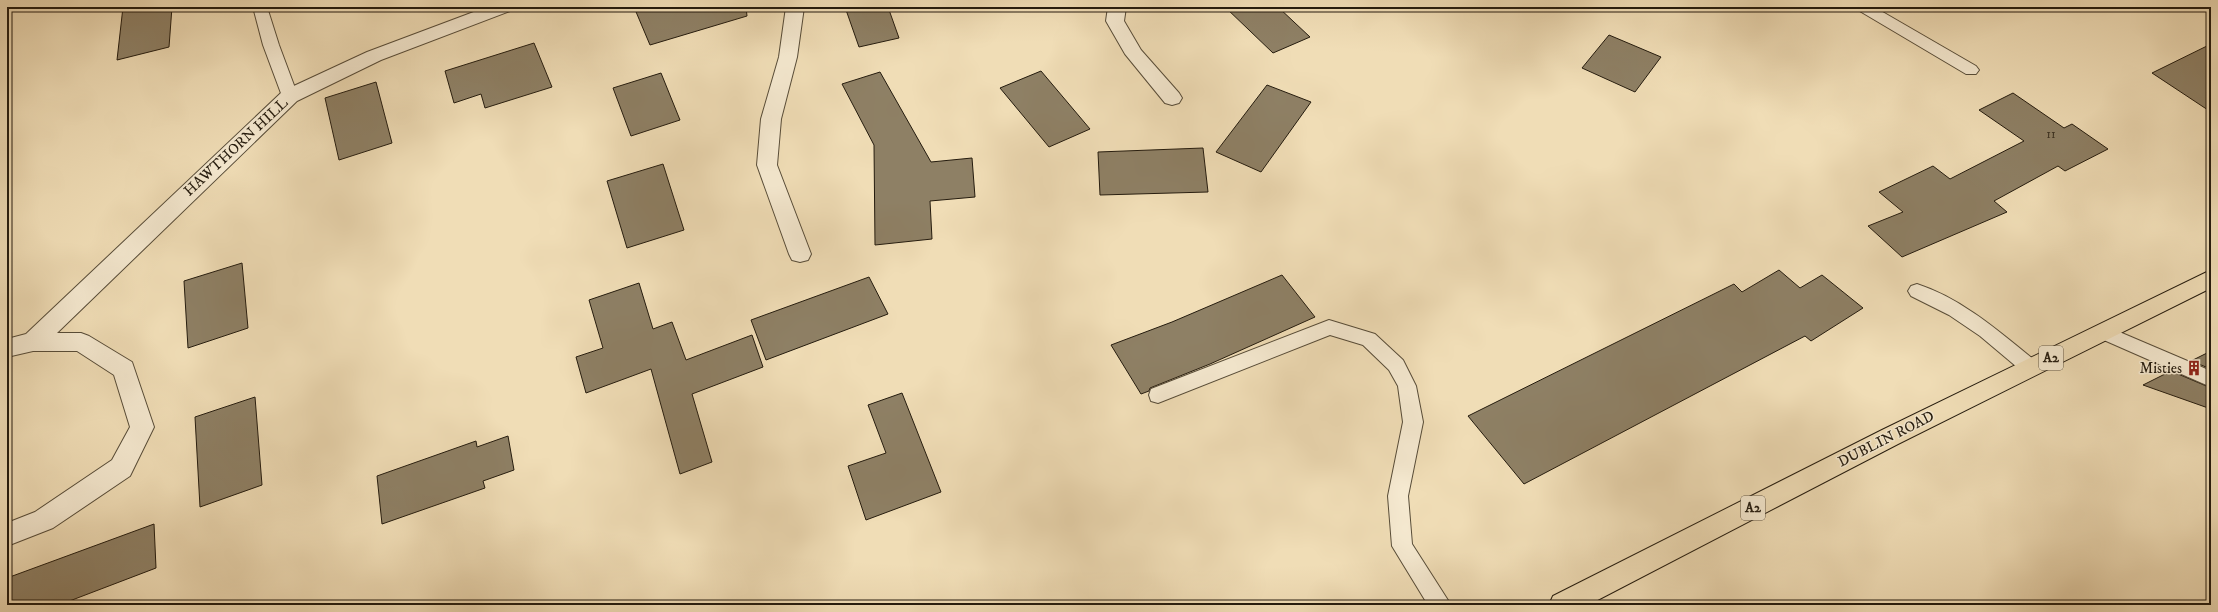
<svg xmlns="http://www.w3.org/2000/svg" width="2218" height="612" viewBox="0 0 2218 612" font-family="'IM FELL DW Pica',serif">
	<rect width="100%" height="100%" fill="#f0ddb6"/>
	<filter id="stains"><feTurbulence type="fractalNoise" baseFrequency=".005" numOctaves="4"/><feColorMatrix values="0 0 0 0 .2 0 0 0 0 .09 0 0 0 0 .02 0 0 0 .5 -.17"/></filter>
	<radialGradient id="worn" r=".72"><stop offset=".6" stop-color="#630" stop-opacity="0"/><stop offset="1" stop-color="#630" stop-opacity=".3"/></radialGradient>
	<!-- building -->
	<g fill="#8e8065" stroke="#241b0e">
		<polygon points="123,7 172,7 169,47 117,60"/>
		<polygon points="634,7 746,7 747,16 650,45"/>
		<polygon points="845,7 888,7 899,38 859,47"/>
		<polygon points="1225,7 1278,7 1310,37 1273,53"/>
		<polygon points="1609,35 1661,57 1635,92 1582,68"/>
		<polygon points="534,43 552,87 485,108 481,94 454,103 445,71"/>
		<polygon points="2211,44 2211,112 2152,73"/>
		<polygon points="1041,71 1090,129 1049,147 1000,88"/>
		<polygon points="880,72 931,162 972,158 975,197 930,201 932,239 875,245 874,145 842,84"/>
		<polygon points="661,73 680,120 631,136 613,88"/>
		<polygon points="376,82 392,143 339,160 325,98"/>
		<polygon points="1267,85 1311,102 1261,172 1216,152"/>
		<polygon points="2013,93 2064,128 2072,124 2108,149 2065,171 2058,166 1994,201 2007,212 1902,257 1868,226 1903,212 1879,192 1933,166 1950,179 2024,141 1979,110"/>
		<polygon points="1203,148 1208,192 1100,195 1098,152"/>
		<polygon points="663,164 684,230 627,248 607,181"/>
		<polygon points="242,263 248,328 188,348 184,281"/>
		<polygon points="1779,270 1800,288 1822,275 1863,308 1811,341 1805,336 1524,484 1468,416 1734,284 1742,292"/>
		<polygon points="1282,275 1315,317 1210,364 1150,388 1149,391 1141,394 1111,345 1172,322"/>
		<polygon points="869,277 888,314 766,360 751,320"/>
		<polygon points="639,283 653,329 672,322 686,360 752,335 763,367 692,394 712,462 680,474 651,369 586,393 576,357 603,348 589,300"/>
		<polygon points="2211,351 2211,369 2191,361"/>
		<polygon points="2171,371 2211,388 2211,409 2143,385"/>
		<polygon points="902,393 941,492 866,520 848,466 886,453 868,405"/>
		<polygon points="255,397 262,485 200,507 195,417"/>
		<polygon points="508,436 514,470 483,481 485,488 382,524 377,476 476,441 477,447"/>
		<polygon points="154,524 156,568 59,605 7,605 7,578"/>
	</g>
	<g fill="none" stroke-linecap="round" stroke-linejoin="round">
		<!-- lane casing -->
		<g stroke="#574c38" stroke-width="2">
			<g id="lane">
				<polygon points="253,7 267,7 279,45 298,96 296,100 290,101 284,100 282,96 263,45"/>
				<polygon points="1856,7 1874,7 1976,66 1979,70 1976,74 1966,74 1858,10"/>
				<path d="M1917,284C1963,299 2001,333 2038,363L2040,368L2038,373L2031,376L2024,373L1980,336L1949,315L1911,296L1908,291L1911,286Z"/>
				<polygon points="1329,320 1375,334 1403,360 1416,386 1423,422 1408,496 1412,544 1451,605 1428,605 1392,546 1388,496 1403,422 1398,386 1389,370 1363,345 1330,335 1158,403 1151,401 1149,395 1151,389"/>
				<polygon points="2103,325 2211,371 2211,387 2097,337 2094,332 2097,327"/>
			</g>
		</g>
		<!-- street casing -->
		<g stroke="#574c38" stroke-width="2">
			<g id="street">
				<polygon points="487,7 513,7 510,11 381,60 297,101 57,333 81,333 89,336 132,362 154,427 130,476 53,528 7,546 7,523 35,512 112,460 130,427 114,375 77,351 33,351 7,357 7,339 26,334 283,91 367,52"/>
				<polygon points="786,7 804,7 797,57 781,119 777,165 811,254 808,260 800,262 792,260 789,254 757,165 761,119 779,57"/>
				<polygon points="1108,7 1126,7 1124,21 1141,50 1179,93 1182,98 1179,103 1172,105 1165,103 1125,54 1106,21"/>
			</g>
		</g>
		<!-- primary casing -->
		<g stroke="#241b0e" stroke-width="2">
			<polygon id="primary" points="2211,270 2211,288 1898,444 1588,605 1549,605 1553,596 1882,430"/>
		</g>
		<!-- lane -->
		<use href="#lane" fill="#f5e9d0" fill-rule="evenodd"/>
		<!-- street -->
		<use href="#street" fill="#f5e9d0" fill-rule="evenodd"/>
		<!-- primary -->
		<use href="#primary" fill="#f0ddb6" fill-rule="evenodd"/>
	</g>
	<!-- icons -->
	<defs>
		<g id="building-bare" transform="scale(1.2)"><path d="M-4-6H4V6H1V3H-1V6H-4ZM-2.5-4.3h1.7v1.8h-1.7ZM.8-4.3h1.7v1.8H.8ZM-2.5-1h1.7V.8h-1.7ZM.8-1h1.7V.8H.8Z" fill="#8f2418" stroke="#f5e9d0" stroke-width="2.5" paint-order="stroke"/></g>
	</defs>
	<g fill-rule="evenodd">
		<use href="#building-bare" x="2194" y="368"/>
	</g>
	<g text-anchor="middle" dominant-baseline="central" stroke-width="3" stroke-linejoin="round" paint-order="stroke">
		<!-- number labels -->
		<g font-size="13" fill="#3e3424">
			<text x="2051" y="134">11</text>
		</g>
		<!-- shield labels -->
		<g fill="#f5e9d0" stroke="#635948" stroke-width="1">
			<rect x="2039" y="346" width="24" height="24" rx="3"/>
			<rect x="1741" y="496" width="24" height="24" rx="3"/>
		</g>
		<g font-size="14" font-weight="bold" fill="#241b0e">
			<text x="2051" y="358">A2</text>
			<text x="1753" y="508">A2</text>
		</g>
		<!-- street labels -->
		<g font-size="15" fill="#241b0e" stroke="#f5e9d0">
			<text transform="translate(236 147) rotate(-43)">HAWTHORN HILL</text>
			<text transform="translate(1886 439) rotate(-27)">DUBLIN ROAD</text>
		</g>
		<!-- poi labels -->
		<g font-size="15" fill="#241b0e" stroke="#f5e9d0" text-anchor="end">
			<text x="2182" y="368">Misties</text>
		</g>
	</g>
	<!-- margin -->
	<rect width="2218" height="612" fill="none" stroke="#f0ddb6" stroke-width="24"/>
	<rect x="8" y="8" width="2202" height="596" fill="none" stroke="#241b0e" stroke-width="2"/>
	<rect x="12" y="12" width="2194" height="588" fill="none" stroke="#241b0e"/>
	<rect width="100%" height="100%" filter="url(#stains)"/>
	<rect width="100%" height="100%" fill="url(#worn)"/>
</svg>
